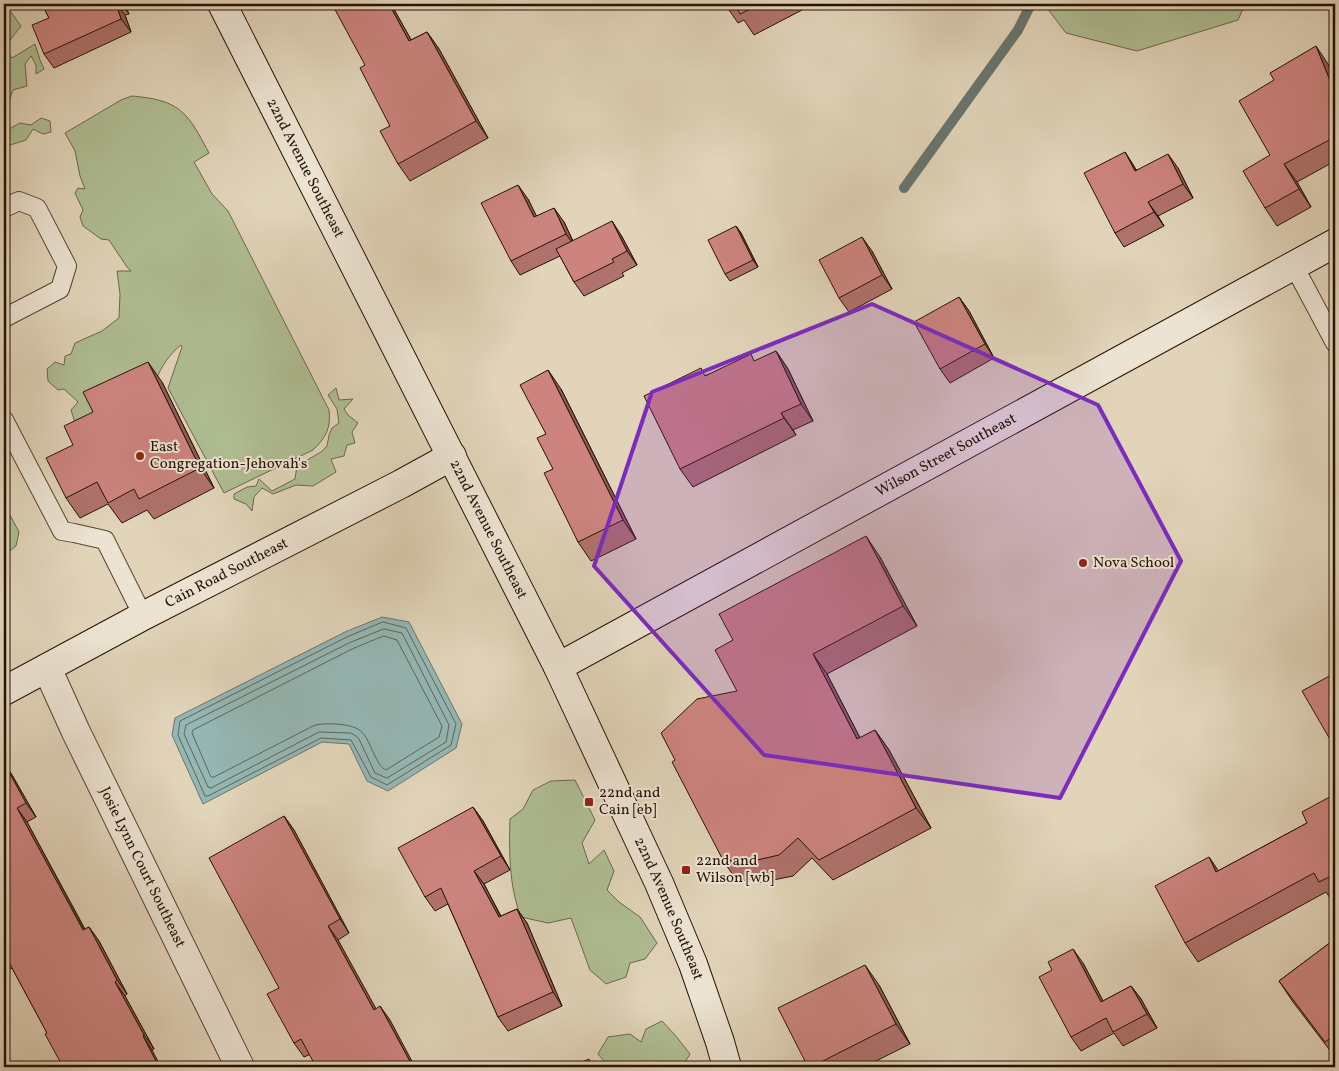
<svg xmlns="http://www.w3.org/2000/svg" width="1339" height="1071" viewBox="0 0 1339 1071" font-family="Vollkorn,serif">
	<rect width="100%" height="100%" fill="#e1d4b9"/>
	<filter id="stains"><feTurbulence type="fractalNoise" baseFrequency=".004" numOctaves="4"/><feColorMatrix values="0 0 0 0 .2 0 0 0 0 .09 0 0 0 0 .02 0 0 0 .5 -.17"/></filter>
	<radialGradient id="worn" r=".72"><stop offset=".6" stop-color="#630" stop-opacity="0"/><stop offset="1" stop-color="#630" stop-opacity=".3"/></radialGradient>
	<!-- green -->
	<g fill="#afbd92" stroke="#6b674c">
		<polygon points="1044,4 1245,4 1238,20 1137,51 1066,33"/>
		<polygon points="11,12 21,26 4,48 4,14"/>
		<polygon points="35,44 40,60 44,69 36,74 36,65 31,56 25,64 27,86 13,90 9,101 4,102 4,49 12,58"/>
		<path d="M132,96C151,98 172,100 186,116C194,124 203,142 209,153L194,162L212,194L228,211L329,410C331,429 326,437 313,450L224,493L168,388L182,347L181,345C169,355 162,365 156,380L75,423L71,410L78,402L64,389L58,390L48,381L47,369L55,362L64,365L65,356L71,354L75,343L102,331L119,318L120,294L117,271H131L127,267L109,240L101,239L90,231L83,226L80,217L83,210L75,193L78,188L85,189L80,176L75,151L65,133L121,100Z"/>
		<polygon points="41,118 50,121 51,132 43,134 33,129 26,140 7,146 4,148 4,129 11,128 20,123 31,125"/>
		<polygon points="336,388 339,400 353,399 344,409 348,415 358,423 352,432 355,443 347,445 344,456 331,459 336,472 313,486 296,485 273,494 262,488 254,497 252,511 246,504 234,499 234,494 247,487 256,486 259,479 272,491 295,479 297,466 321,452 327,446 329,435 332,428 339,423 337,409 328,395"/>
		<polygon points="4,513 10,515 19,532 16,546 7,553 4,552"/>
		<path d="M575,780L595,820L582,843L589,864L604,850L614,871L607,890L619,902L640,917L657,943L645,959L630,963L626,977L606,984L590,970L571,918L548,923L521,917C509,886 509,852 510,819L523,809L533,790L551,781Z"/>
		<polygon points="662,1021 675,1035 690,1054 682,1067 609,1067 598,1054 608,1037 630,1034 641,1042 646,1029"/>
	</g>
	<!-- water -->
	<polygon fill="#95b7b4" stroke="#69756e" points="382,617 409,622 462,724 456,748 388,791 367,781 349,744 322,742 203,804 172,735 175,718 345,632"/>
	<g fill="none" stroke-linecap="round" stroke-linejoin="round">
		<!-- shore -->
		<g stroke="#5e645c" stroke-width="1">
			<polygon points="383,622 406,628 456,724 451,745 387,785 371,777 351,740 321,738 208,796 205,796 178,735 180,721 347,637"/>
			<polygon points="384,629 402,633 449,725 446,742 387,778 375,773 359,739 356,736 351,733 319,732 211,788 208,787 184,734 186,725 349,643"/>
			<path d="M384,636L397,640L442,726L439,737L386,770C380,767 379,763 376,758C364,734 366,727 337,724C329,724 321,723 313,726L214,777H211L192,733L193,730L352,649Z"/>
		</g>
		<!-- stream -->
		<polyline stroke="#69756e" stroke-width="10" points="904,188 1018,30 1031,4"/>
		<!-- lane casing -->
		<g stroke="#564232" stroke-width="20">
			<g id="lane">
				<polyline points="4,208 19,201 37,208 67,266 60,289 4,318"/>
				<polyline points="1294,266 1335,343"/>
				<polyline points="4,420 62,531 74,533 105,540 143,616"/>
			</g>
		</g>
		<!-- street casing -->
		<g stroke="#564232" stroke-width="30">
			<g id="street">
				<path id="s1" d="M47,668L76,732L240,1067"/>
			</g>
		</g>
		<!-- secondary casing -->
		<g stroke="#271105" stroke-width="30">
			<g id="secondary">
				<path id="s2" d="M222,4L558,667L659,883L693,964L720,1042L727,1067"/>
				<path id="s3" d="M558,667L1335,243"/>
				<path id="s4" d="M4,691L143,616L401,484L452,456"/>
			</g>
		</g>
		<!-- lane -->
		<use href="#lane" stroke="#ece3d2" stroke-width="18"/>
		<!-- street -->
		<use href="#street" stroke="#ece3d2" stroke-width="28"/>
		<!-- secondary -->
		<use href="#secondary" stroke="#ece3d2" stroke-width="28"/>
	</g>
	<!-- wall -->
	<g fill="#b0726d" stroke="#271105">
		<polygon points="42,4 124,4 129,14 125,15 131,32 54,68 44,54 49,18"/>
		<polygon points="391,4 411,40 427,32 439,49 488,138 410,181 398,164 390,126 365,65"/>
		<polygon points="725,4 799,4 802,10 754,35 744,20 738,23"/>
		<polygon points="1328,64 1335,81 1335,161 1297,182 1311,207 1277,226 1265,208 1270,155"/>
		<polygon points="1125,152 1136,170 1178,168 1193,198 1158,216 1164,226 1124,247 1115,233"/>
		<polygon points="528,199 536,216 564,222 573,241 621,235 637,265 622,273 624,276 584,296 574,282 560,256 520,275 511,261"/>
		<polygon points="736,226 741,233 758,267 730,281 725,274"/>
		<polygon points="872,251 892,289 849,312 839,298"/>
		<polygon points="959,297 969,311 994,358 950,383 940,369"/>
		<polygon points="776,351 788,369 813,421 793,430 796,435 693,487 680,469 706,375 756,361"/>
		<polygon points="162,382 214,488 154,519 147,510 122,523 108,504 80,518 66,498 73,445"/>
		<polygon points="561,389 636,539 591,561 578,542 553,469 546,434"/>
		<polygon points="880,557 917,626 827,674 860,738 875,730 889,750 931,828 833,880 812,858 793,876 758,883 754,878 738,882 724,862 737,691 733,640"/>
		<polygon points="4,763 12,775 36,817 27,822 85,929 89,927 99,941 127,994 125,996 154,1049 152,1050 47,1033 12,968 8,970 4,964"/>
		<polygon points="1335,794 1335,900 1332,901 1326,892 1198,962 1185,943 1218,871 1307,823"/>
		<polygon points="473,807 483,821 510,870 484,884 501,916 517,909 527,923 562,1006 508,1031 498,1017 448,904 435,911 425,897"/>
		<polygon points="284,816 294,830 349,933 338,940 375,1009 390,1020 304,1057 294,1043 279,988"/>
		<polygon points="1335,939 1335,1057 1293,1002 1279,981"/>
		<polygon points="1083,963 1103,1001 1131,986 1141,999 1157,1028 1123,1046 1114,1033 1081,1051 1071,1037"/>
		<polygon points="879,985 910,1044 864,1067 808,1067"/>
	</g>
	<!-- shaded-wall -->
	<g fill="#905c59" stroke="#271105">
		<polygon points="116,4 125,15 131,32 121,19"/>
		<polygon points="122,4 124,4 129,14"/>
		<polygon points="389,4 391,4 422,59 409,41"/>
		<polygon points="427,32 439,49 488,138 476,121"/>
		<polygon points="1316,46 1328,64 1335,81 1331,83"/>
		<polygon points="1125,152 1134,166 1144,185 1135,171"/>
		<polygon points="1168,154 1178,168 1193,198 1183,184"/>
		<polygon points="1284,164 1297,182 1311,207 1299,189"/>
		<polygon points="518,185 528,199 544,231 534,217"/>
		<polygon points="1148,202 1158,216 1164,226 1154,212"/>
		<polygon points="554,208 564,222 576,248 566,234"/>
		<polygon points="612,221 621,235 637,265 627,251"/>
		<polygon points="736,226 741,233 758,267 753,260"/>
		<polygon points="862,237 872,251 892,289 882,275"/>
		<polygon points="959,297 969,311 994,358 985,344"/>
		<polygon points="776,351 788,369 813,421 801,404"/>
		<polygon points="148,362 162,382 214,488 200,468"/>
		<polygon points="548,370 561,389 636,539 623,520"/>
		<polygon points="781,413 793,430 796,435 784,418"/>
		<polygon points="866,536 880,557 917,626 903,606"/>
		<polygon points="813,654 827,674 871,759 857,739"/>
		<polygon points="875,730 889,750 931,828 916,808"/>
		<polygon points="4,763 12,775 36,817 26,803"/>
		<polygon points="473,807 483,821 510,870 501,856"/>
		<polygon points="17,808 27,822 92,944 83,930"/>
		<polygon points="284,816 294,830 349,933 340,919"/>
		<polygon points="1209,857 1222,876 1216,872"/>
		<polygon points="474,871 484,884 508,931 499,917"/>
		<polygon points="517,909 527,923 562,1006 553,992"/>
		<polygon points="328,926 338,940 384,1023 374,1010"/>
		<polygon points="89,927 99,941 127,994 117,980"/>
		<polygon points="1073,949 1083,963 1111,1016 1101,1002"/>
		<polygon points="865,965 879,985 910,1044 896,1024"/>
		<polygon points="115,982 125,996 154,1049 144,1035"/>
		<polygon points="1131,986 1141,999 1157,1028 1147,1014"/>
		<polygon points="380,1006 390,1020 415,1067 413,1067"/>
		<polygon points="143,1036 152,1050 161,1067 159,1067"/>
	</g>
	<!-- building -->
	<g fill="#cd847f" stroke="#271105">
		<polygon points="42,4 116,4 121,19 44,54 32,25 49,18"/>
		<polygon points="332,4 389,4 409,41 427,32 476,121 398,164 380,131 390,126 360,68 365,65"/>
		<polygon points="735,4 761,4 740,14"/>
		<polygon points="1316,46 1331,83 1335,81 1335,137 1284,164 1299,189 1265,208 1243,171 1270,155 1239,101 1274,80 1270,73"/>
		<polygon points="1125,152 1135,171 1168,154 1183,184 1148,202 1154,212 1115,233 1084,173"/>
		<polygon points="518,185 534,217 554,208 566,234 511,261 481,203"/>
		<polygon points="612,221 627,251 612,259 614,262 574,282 556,249"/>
		<polygon points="736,226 753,260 725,274 708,240"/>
		<polygon points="862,237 882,275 839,298 819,260"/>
		<polygon points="959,297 985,344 940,369 914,322"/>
		<polygon points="776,351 801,404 781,413 784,418 680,469 644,396 701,368 705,376 751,354 754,361"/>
		<polygon points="148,362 200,468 139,499 134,489 108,503 97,482 66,498 46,458 73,445 64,426 93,412 83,392"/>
		<polygon points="548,370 623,520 578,542 544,473 553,469 537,438 546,434 520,385"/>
		<polygon points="866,536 903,606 813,654 857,739 875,730 916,808 819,860 798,838 779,855 744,863 741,858 724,862 672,762 675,760 661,733 697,699 737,691 715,650 733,640 719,614"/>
		<polygon points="1333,674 1335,677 1335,748 1302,691"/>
		<polygon points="4,763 26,803 17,808 83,930 89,927 117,980 115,982 144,1035 143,1036 159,1067 63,1067 45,1034 47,1033 4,953"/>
		<polygon points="1335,794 1335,874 1319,882 1314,873 1185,943 1155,886 1209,857 1216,872 1307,823 1302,812"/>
		<polygon points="473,807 501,856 474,871 499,917 517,909 553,992 498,1017 441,888 425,897 398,848"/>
		<polygon points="284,816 340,919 328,926 374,1010 380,1006 413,1067 316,1067 301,1039 294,1043 267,994 279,988 209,858"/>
		<polygon points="1335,939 1335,1035 1325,1042 1279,981"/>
		<polygon points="1073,949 1101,1002 1131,986 1147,1014 1113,1032 1106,1018 1071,1037 1039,977 1052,970 1048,962"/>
		<polygon points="865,965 896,1024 811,1067 808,1067 778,1008"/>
		<polygon points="589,1059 591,1064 593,1063 595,1067 569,1067 581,1061 582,1062"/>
	</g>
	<!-- marked area -->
	<path fill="#7b2cbf" fill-opacity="0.2" stroke="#7b2cbf" stroke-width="4" stroke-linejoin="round" d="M872,304L1098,405L1181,561L1060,798L764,755L594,566L652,392Z"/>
	<!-- markers -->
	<g fill="#8f2418" stroke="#ece3d2" stroke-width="2">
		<circle cx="140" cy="456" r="5"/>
		<circle cx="1083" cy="563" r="5"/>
		<rect x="584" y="797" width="10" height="10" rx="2.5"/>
		<rect x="681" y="865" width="10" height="10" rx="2.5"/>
	</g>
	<g text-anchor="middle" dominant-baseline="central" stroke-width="4" stroke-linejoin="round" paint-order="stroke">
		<!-- street labels -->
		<g font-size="15" fill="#271105" stroke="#ece3d2">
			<text stroke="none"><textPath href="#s2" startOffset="184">22nd Avenue Southeast</textPath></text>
			<text stroke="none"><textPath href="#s3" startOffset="442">Wilson Street Southeast</textPath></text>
			<text stroke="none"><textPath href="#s2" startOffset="589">22nd Avenue Southeast</textPath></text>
			<text stroke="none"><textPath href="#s4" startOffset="252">Cain Road Southeast</textPath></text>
			<text stroke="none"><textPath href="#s1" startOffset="221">Josie Lynn Court Southeast</textPath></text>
			<text stroke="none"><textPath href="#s2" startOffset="1009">22nd Avenue Southeast</textPath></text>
		</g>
		<!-- poi labels -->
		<g font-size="15" fill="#271105" stroke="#ece3d2" text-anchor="start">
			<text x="150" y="447">East<tspan x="150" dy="17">Congregation-Jehovah's</tspan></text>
			<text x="1093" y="563">Nova School</text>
			<text x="599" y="793">22nd and<tspan x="599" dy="17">Cain [eb]</tspan></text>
			<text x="696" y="861">22nd and<tspan x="696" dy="17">Wilson [wb]</tspan></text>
		</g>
	</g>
	<!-- margin -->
	<rect width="1339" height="1071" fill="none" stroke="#e1d4b9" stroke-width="20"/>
	<rect x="5" y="5" width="1329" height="1061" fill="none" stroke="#271105" stroke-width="2.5"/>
	<rect x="10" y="10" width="1319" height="1051" fill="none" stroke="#271105"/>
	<rect width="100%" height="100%" filter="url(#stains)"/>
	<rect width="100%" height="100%" fill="url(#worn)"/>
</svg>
